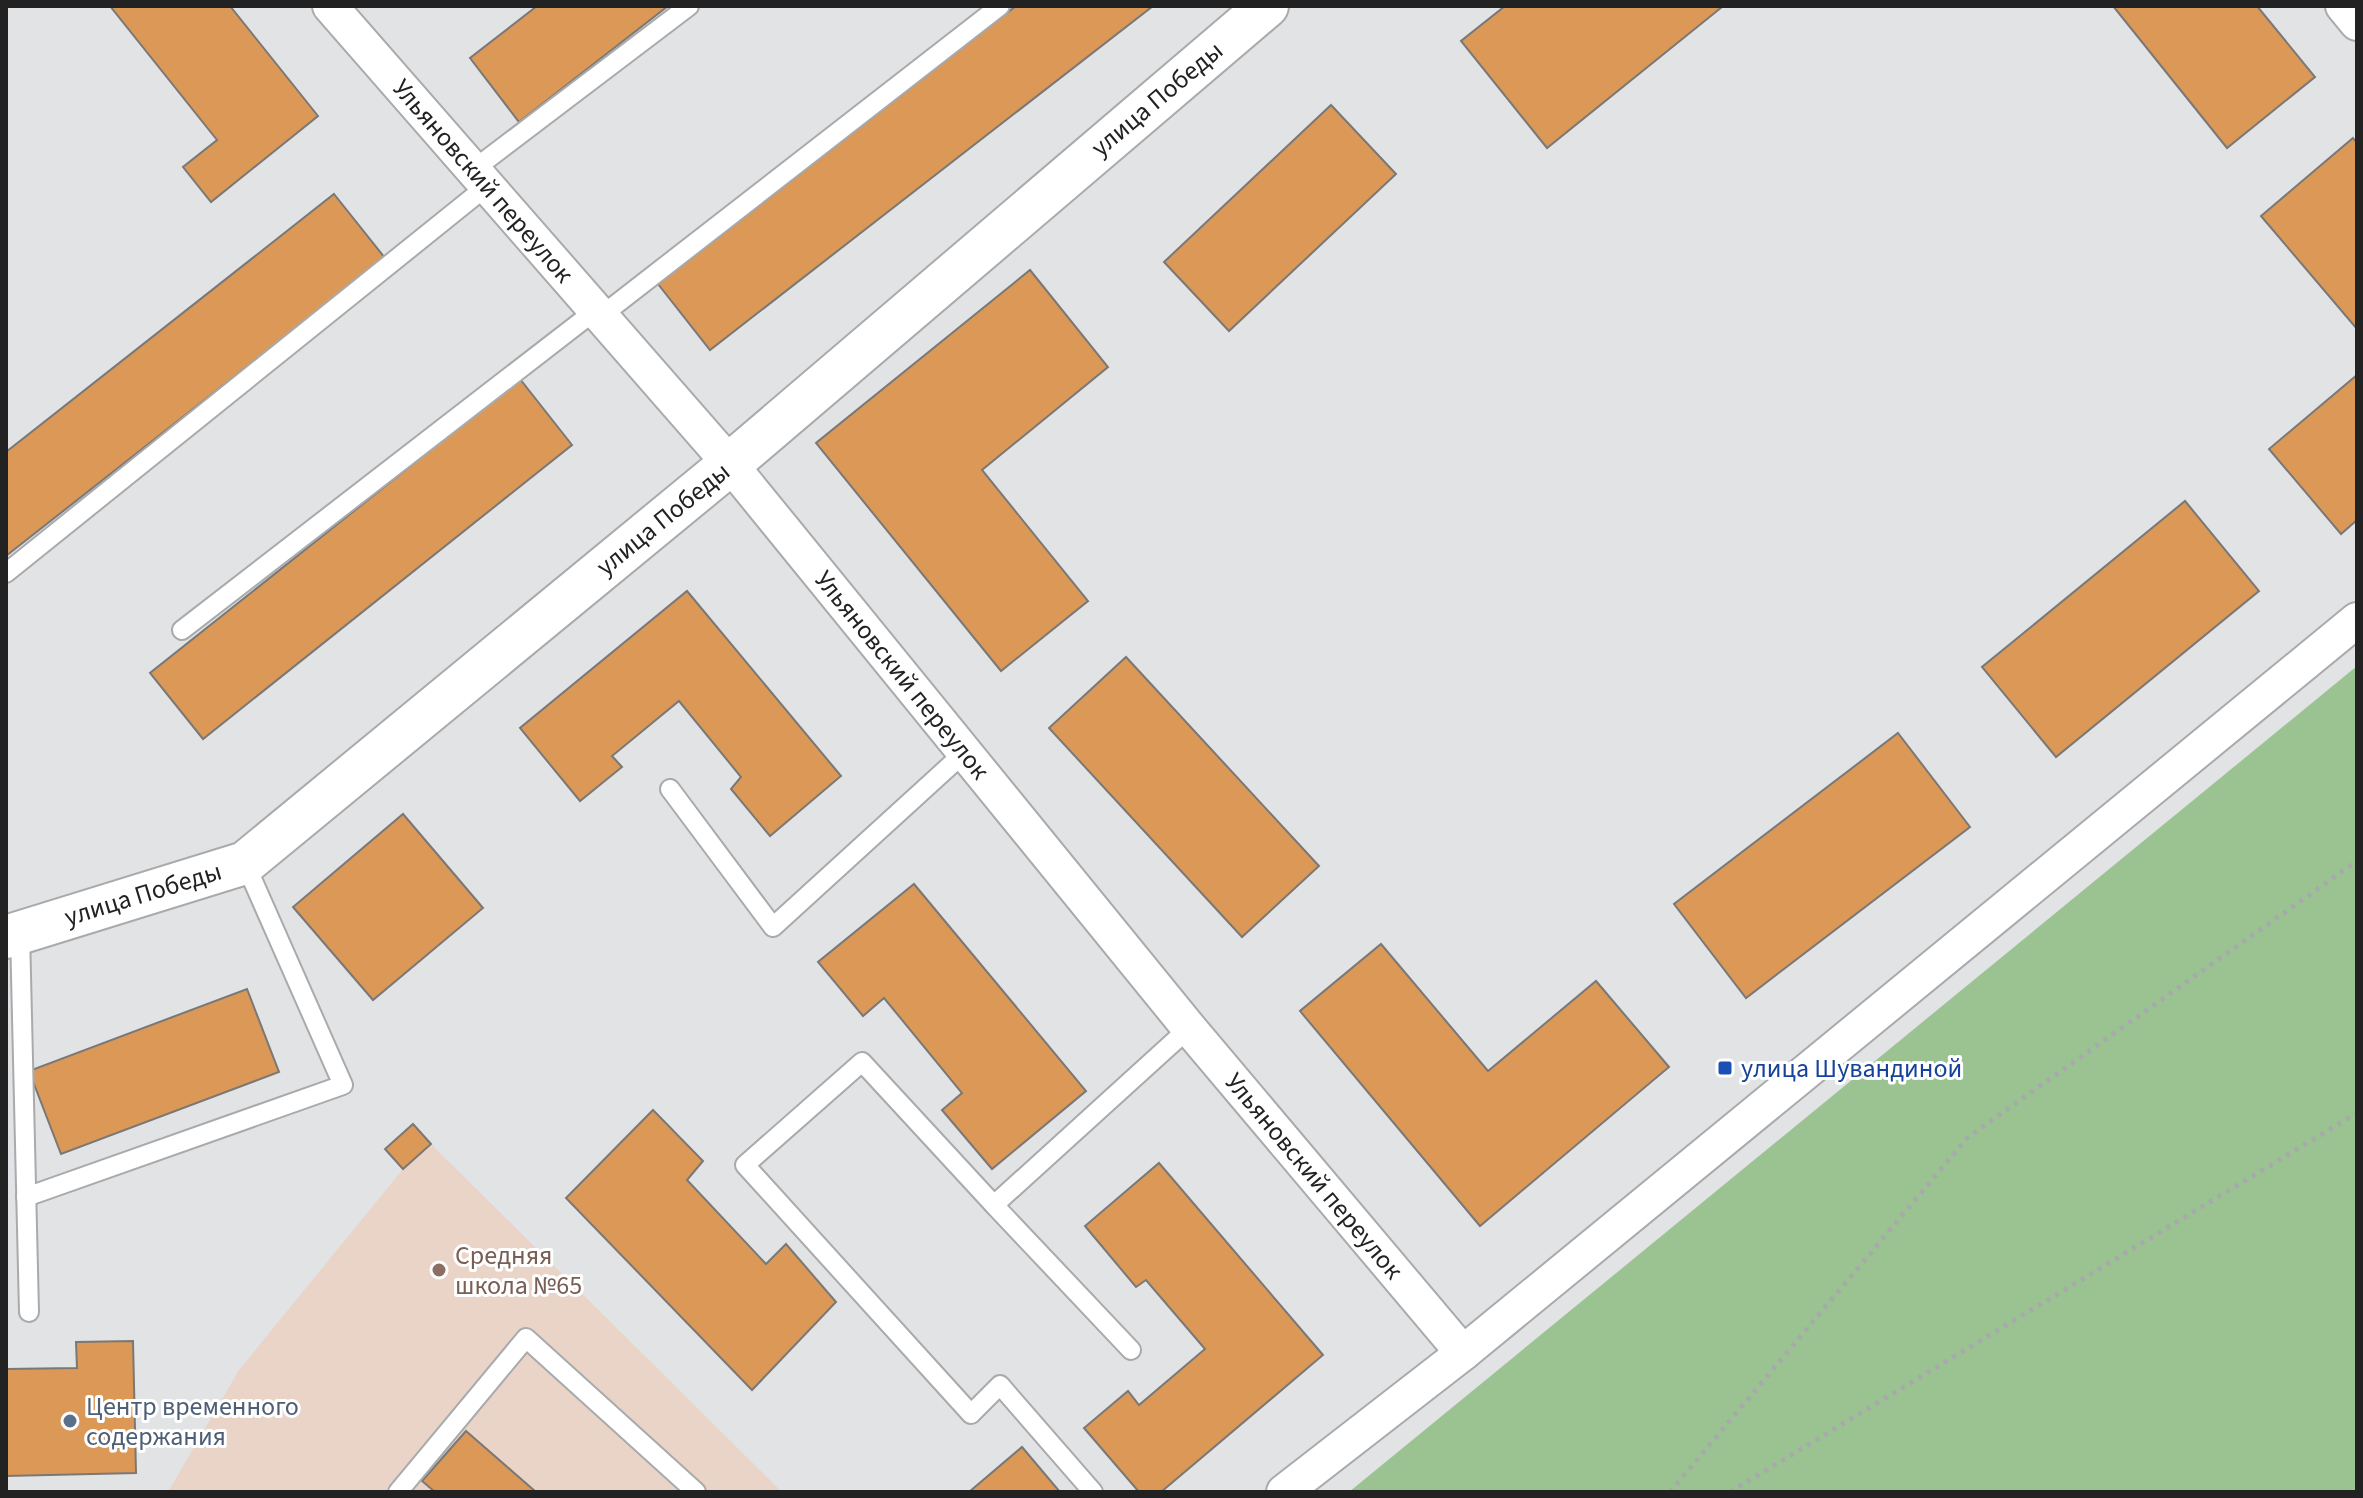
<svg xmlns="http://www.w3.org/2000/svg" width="2363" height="1498" viewBox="0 0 2363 1498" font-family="'Source Sans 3',sans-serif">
	<rect width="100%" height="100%" fill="#e1e3e5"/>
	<!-- education -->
	<polygon fill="#ead4c8" points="431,1144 782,1492 168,1492 239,1370 403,1169"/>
	<!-- green -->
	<polygon fill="#9bc392" points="2357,666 2357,1492 1349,1492"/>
	<!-- building -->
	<g fill="#db9857" stroke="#7a7876" stroke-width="2">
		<polygon points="110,6 230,6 318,116 211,202 183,167 217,140"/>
		<polygon points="537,6 668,6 519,122 470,58"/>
		<polygon points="1016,6 1153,6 710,350 658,284"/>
		<polygon points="1505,6 1721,6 1722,7 1547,148 1461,41"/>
		<polygon points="2113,6 2257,6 2315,77 2227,148"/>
		<polygon points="1331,105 1396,174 1229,331 1164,262"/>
		<polygon points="2353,138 2357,143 2357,329 2261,216"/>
		<polygon points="334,194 385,258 6,556 6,452"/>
		<polygon points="1030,270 1108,367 982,470 1088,601 1001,671 816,443"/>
		<polygon points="2357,375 2357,520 2341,534 2269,449"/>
		<polygon points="520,379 572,445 203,739 150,673"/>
		<polygon points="2185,501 2259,591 2056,757 1982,667"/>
		<polygon points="687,591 841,776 770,836 731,789 741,777 679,701 612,756 622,767 580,801 520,728"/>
		<polygon points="1126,657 1319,866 1242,937 1049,728"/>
		<polygon points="1898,733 1970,827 1746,998 1674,904"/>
		<polygon points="403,814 483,908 373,1000 293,907"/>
		<polygon points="914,884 1086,1091 992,1169 942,1110 962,1093 884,998 863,1016 818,962"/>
		<polygon points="1381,944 1488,1071 1596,981 1669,1067 1480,1226 1300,1011"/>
		<polygon points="247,989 279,1072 61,1154 29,1071"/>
		<polygon points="653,1110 703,1161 687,1180 766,1264 786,1244 836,1302 752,1390 566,1198"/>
		<polygon points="413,1124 431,1144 403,1169 385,1149"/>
		<polygon points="1159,1163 1323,1355 1161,1492 1139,1492 1084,1428 1128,1391 1139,1405 1205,1349 1146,1280 1136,1287 1085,1226"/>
		<polygon points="133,1341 136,1473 6,1476 6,1369 77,1368 76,1342"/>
		<polygon points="466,1431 536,1492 435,1492 422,1481"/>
		<polygon points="1022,1447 1060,1492 969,1492"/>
	</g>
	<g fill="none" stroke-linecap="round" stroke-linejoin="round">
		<!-- service casing -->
		<g stroke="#a8aaac" stroke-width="22">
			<g id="service">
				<polyline points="473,170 689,6"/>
				<polyline points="601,316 1000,6"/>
				<polyline points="6,573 487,186"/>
				<polyline points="182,630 596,310"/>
				<polyline points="670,789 773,927 965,752"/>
				<polyline points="20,933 29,1312"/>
				<polyline points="26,1197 343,1085 245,863"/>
				<polyline points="994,1205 862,1062 745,1165 971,1414 1000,1385 1093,1492"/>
				<polyline points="1131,1350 994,1205 1189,1028"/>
				<polyline points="398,1492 526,1338 696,1492"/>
			</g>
		</g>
		<!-- minor casing -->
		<g stroke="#a8aaac" stroke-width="38">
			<g id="minor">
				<polyline points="330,6 730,464 1189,1028 1463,1353"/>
				<polyline points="2343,6 2357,23"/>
				<polyline points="1284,1492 1463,1353 2357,620"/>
			</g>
		</g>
		<!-- tertiary casing -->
		<g stroke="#a8aaac" stroke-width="46">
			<polyline id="tertiary" points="6,937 245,863 730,464 1267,6"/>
		</g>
		<!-- path -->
		<g stroke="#a7a9aa" stroke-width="5" stroke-dasharray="4 6" stroke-linecap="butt">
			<polyline points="1670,1492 1968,1137 2357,861"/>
			<polyline points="1730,1492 2357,1113"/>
		</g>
		<!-- service -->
		<use href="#service" stroke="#fff" stroke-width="18"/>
		<!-- minor -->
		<use href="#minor" stroke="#fff" stroke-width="34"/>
		<!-- tertiary -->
		<use href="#tertiary" stroke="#fff" stroke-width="42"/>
	</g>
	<!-- markers -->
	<rect fill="#1a4fb4" stroke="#fff" stroke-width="3" x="1717" y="1060" width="16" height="16" rx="4"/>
	<circle fill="#8d6e63" stroke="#fff" stroke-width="3" cx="439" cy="1270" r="8"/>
	<circle fill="#5c6f8a" stroke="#fff" stroke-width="3" cx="70" cy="1421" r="8"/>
	<g text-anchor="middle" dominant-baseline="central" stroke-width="6" stroke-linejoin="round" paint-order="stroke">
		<!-- street labels -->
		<g font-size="26" fill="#222223" stroke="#fff">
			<text transform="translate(1157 99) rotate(-40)">улица Победы</text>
			<text transform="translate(483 181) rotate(49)">Ульяновский переулок</text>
			<text transform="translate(663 519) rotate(-39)">улица Победы</text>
			<text transform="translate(902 675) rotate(51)">Ульяновский переулок</text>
			<text transform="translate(143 894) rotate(-17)">улица Победы</text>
			<text transform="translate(1314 1176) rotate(50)">Ульяновский переулок</text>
		</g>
		<!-- transit labels -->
		<g font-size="26" fill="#164399" stroke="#fff" text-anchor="start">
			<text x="1741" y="1068">улица Шувандиной</text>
		</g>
		<!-- education labels -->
		<g font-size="26" fill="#785e54" stroke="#fff" text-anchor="start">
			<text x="455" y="1255">Средняя<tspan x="455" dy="30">школа №65</tspan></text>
		</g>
		<!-- service labels -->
		<g font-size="26" fill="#4e5e75" stroke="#fff" text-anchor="start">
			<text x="86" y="1406">Центр временного<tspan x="86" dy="30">содержания</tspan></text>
		</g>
	</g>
	<!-- border -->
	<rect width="2363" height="1498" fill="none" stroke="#222223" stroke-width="16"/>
</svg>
